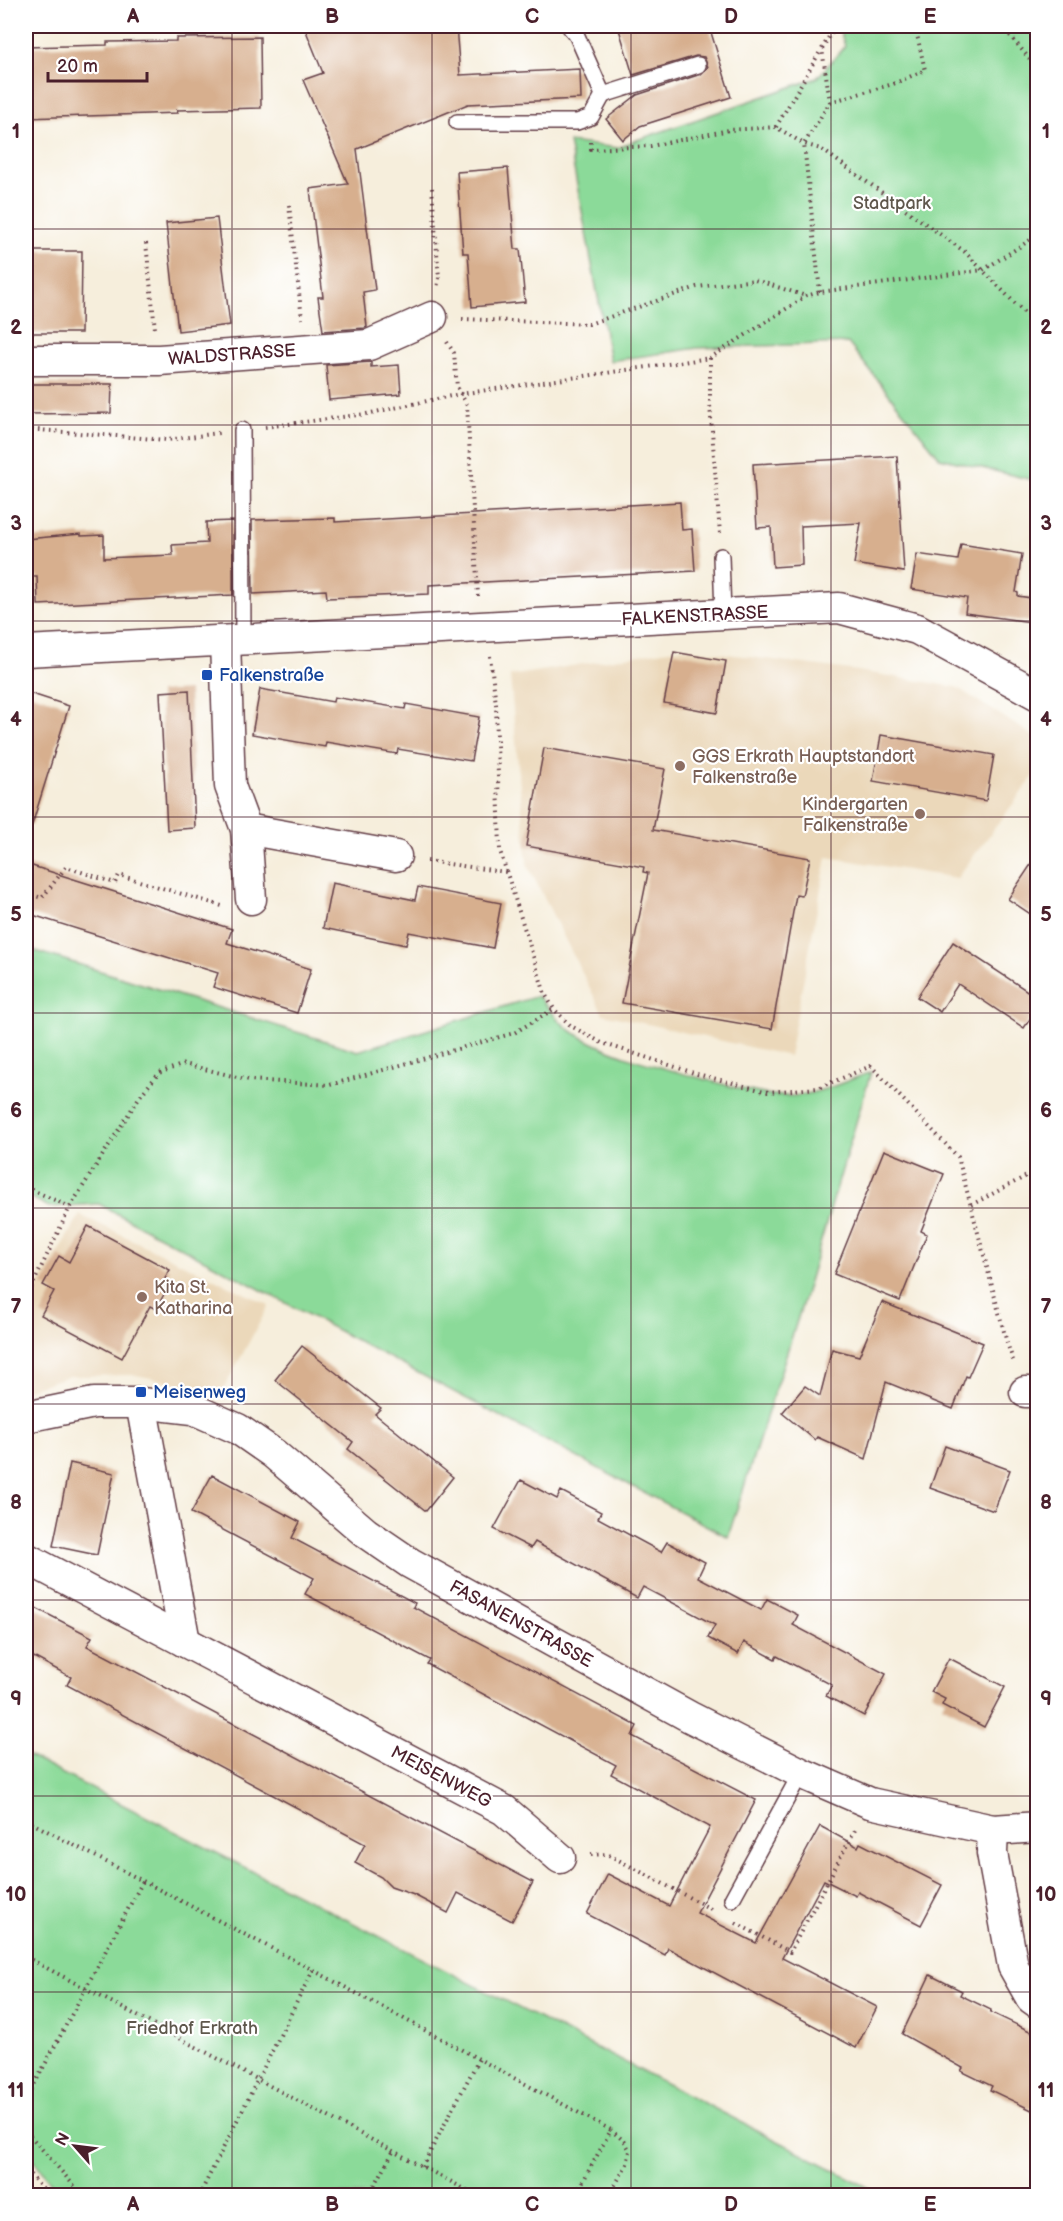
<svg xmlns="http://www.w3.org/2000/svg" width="1063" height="2221" viewBox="0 0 1063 2221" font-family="'Balsamiq Sans',sans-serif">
	<rect width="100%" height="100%" fill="#fff"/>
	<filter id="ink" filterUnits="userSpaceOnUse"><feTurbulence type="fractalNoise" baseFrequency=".0167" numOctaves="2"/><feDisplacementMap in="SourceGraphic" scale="12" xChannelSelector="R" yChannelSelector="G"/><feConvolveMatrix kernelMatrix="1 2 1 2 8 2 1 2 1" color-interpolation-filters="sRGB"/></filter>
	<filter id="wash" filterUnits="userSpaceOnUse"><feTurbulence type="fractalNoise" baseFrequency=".008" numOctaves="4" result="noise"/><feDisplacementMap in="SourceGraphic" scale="24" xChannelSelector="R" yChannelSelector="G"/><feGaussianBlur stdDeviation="1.35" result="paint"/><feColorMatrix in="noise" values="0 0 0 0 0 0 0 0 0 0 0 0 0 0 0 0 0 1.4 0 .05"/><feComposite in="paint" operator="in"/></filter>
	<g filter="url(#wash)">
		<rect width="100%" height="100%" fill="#f6eedc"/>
		<!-- built -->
		<g fill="#ebd8ba">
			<polygon points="681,648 858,671 956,687 1037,738 1037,772 957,878 827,857 789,1056 603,1014 527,864 510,676"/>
			<polygon points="80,1215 269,1305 222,1392 136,1375 69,1376 26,1390 26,1313 36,1289"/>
		</g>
		<!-- green -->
		<g fill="#8bda99" stroke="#6a7c62" stroke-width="1.5">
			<polygon points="843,26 1037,26 1037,481 940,458 848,343 697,348 610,361 569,142 618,148 634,141 817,78 845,46 840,31"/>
			<path d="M26,948L358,1051L538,996C548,1008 560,1024 573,1032C609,1055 666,1069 707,1080C734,1087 764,1097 792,1096C820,1094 845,1081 871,1072L803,1302L728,1537L99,1204L49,1207L26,1195Z"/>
			<polygon points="26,1755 883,2195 61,2195 26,2151"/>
		</g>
		<g id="blocks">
			<!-- building -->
			<g fill="#d7af8e">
				<polygon points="304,26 456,26 460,75 580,69 581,99 468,104 357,149 375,290 363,292 367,327 365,328 323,331 318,297 323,297 310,189 348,184 303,80 323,73"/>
				<polygon points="618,26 709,26 731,97 640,126 623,140 606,119 637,95 701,74 708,67 704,57 696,56 633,75"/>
				<polygon points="260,37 261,108 177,110 178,113 26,118 26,47 107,45 107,42 176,41 176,38"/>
				<polygon points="508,168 515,249 520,249 525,302 472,307 468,253 463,253 457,172"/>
				<polygon points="217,218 230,325 178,331 166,223"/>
				<polygon points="30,251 82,251 81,333 30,333"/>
				<polygon points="371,362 371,367 399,365 401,394 329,400 326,365"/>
				<polygon points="26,384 112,384 111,413 26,414"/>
				<polygon points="897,456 904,572 854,564 861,523 801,526 802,565 773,567 771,527 757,528 753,464"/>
				<polygon points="680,502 682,530 692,529 695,571 429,585 429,594 327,598 326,590 253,594 252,520 335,518 335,522"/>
				<polygon points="233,521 233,595 38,605 37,576 26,576 26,539 81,534 81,536 104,535 104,558 173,555 172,545 207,543 206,522"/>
				<polygon points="961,544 1022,554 1016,592 1018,593 1018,596 1038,599 1038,623 965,613 967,598 911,589 917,554 958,560"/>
				<polygon points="674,652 726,661 717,713 664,703"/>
				<polygon points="260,689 333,702 334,697 405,709 406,704 479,717 471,761 398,749 397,754 326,742 325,747 252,734"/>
				<polygon points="189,690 195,828 167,830 160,692"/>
				<polygon points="26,692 69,706 32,825 26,824"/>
				<polygon points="881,735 994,755 986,801 873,781"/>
				<polygon points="544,748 665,769 653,830 810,858 802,896 796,895 772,1029 622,1003 648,873 643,872 644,867 526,846"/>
				<polygon points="1038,854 1038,919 1008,899"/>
				<polygon points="26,864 232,929 227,943 311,969 297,1013 213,987 218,973 26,913"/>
				<polygon points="332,883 415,900 418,887 501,903 493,948 409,932 406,945 323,928"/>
				<polygon points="953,942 1038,998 1038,1007 1024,1028 958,984 940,1012 917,997"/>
				<polygon points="884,1150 944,1174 921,1231 927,1234 900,1301 834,1274"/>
				<polygon points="88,1226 170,1270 163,1282 169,1285 156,1309 150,1306 122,1358 41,1315 54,1291 43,1285 59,1256 69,1262"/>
				<polygon points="882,1302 983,1343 968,1377 966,1376 953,1409 886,1382 866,1459 817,1437 815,1440 782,1413 805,1386 820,1396 832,1349 859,1356"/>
				<polygon points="302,1346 381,1408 375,1414 453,1477 426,1511 348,1449 353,1442 275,1380"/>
				<polygon points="945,1446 1010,1470 994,1511 930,1488"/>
				<polygon points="70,1463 114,1473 97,1555 53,1546"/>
				<polygon points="212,1475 300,1522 292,1538 415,1603 413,1607 637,1726 632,1736 756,1800 697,1913 756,1943 820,1826 858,1847 860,1843 942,1885 921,1925 858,1892 856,1896 824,1880 782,1958 877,2007 856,2048 668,1948 665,1955 587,1914 608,1874 669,1906 710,1827 611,1774 616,1765 427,1664 430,1660 305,1594 314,1578 191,1513"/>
				<polygon points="521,1480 557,1499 561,1491 601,1512 598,1518 661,1552 667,1542 705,1562 698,1577 761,1610 767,1599 798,1615 793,1625 886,1674 864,1716 826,1696 832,1685 777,1656 775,1659 744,1642 738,1654 708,1638 715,1625 643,1587 637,1598 535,1542 531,1548 494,1529"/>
				<polygon points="26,1603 92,1637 87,1646 533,1882 512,1921 458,1893 448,1913 414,1895 391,1887 381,1877 355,1863 365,1844 67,1685 71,1677 26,1653"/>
				<polygon points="949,1658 1005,1687 984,1727 942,1705 945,1699 931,1692"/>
				<polygon points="930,1975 962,1991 960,1995 991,2010 990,2012 1038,2035 1038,2113 990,2090 992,2086 961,2071 963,2068 902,2034"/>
			</g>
		</g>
	</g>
	<g filter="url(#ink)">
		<use href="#blocks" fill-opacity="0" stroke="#643e46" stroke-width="1.5"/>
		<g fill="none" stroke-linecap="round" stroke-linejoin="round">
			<!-- lane casing -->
			<g stroke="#643e46" stroke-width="18">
				<g id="lane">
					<polyline points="603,95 698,65"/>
					<polyline points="457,122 577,122 591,117 603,95 577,36 569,26"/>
					<polyline points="242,430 243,640"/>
					<polyline points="721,556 723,614"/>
					<polyline points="732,1899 801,1773"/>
				</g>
			</g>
			<!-- street casing -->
			<g stroke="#643e46" stroke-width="33">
				<g id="street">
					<polyline points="26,360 159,360 369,345 432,317"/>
					<polyline points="225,641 230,786 246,829 251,899"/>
					<polyline points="26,651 839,608 917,629 1038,695"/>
					<polyline points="246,829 396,856"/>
					<polyline points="1025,1392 1038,1392"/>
					<polyline points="141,1403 185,1642"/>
					<polyline points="26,1417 94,1403 141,1403 193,1409 238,1429 274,1454 366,1533 410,1563 690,1717 801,1773 870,1803 993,1830 1038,1827"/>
					<polyline points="26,1558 504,1810 560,1858"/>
					<polyline points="993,1830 992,1853 1013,1966 1031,1998 1038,2003"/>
				</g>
			</g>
			<!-- path -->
			<g stroke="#643e46" stroke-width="4" stroke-dasharray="1.5 4.5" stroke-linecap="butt">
				<polyline points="1002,26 1038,69"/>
				<polyline points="830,102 893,84 925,70 915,26"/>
				<polyline points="776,127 821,50"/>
				<polyline points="591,142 591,149 651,146 729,130 776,127 804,144 821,149 965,252 1038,327"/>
				<polyline points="432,188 439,278 437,288"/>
				<polyline points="289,205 302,319"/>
				<polyline points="146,243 155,329"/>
				<polyline points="820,292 804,144 830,102 822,49 835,26"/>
				<polyline points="462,319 589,324 697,287 755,280 806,296"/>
				<polyline points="447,342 454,353 457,387 467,405 478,596"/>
				<polyline points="710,358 710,405 720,534"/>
				<polyline points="265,427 366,414 460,394 710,358 806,296 820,292 983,270 1038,235"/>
				<polyline points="26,429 167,440 219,433"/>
				<polyline points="490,656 496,704 500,851 545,994 554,1009 571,1026 602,1043 697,1074 768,1092 818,1088 871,1066 958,1157 1007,1343 1014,1363"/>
				<polyline points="427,861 506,872"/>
				<polyline points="26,893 42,898 66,867 115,883 119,875 222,906"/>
				<polyline points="26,1187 70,1207"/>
				<polyline points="971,1205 1038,1170"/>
				<polyline points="26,1299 70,1207 140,1096 159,1073 184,1064 249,1080 330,1085 514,1033 554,1009"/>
				<polyline points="26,1820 313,1970 611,2130 575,2196"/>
				<polyline points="591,1855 607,1854 711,1909"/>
				<polyline points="736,1923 790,1952 855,1830"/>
				<polyline points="26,1957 478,2196"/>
				<polyline points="26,2100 143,1881"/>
				<polyline points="26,2131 83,2196"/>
				<polyline points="422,2167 479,2059"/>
				<polyline points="26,2170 49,2196"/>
				<polyline points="199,2196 313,1970"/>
				<polyline points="369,2196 393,2152"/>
				<polyline points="609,2196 627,2164 630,2151 625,2142 611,2130"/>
			</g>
			<!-- lane -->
			<use href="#lane" stroke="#fff" stroke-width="15"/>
			<!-- street -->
			<use href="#street" stroke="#fff" stroke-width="30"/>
		</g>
	</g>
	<!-- grid -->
	<path fill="none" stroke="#4a1f2b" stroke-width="1.5" stroke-opacity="0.55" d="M232,26V2196M432,26V2196M631,26V2196M831,26V2196M26,229H1038M26,425H1038M26,621H1038M26,817H1038M26,1013H1038M26,1208H1038M26,1404H1038M26,1600H1038M26,1796H1038M26,1992H1038"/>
	<!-- markers -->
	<g fill="#1a4fb4" stroke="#fff" stroke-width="2">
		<rect x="201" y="669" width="12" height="12" rx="3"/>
		<rect x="135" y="1386" width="12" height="12" rx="3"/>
	</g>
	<g fill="#8d6e63" stroke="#fff" stroke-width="2">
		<circle cx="680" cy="766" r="6"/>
		<circle cx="920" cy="814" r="6"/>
		<circle cx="142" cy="1297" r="6"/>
	</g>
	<g text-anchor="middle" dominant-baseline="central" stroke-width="4.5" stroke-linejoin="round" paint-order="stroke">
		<!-- park labels -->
		<g font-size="18" fill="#5e574c" stroke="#fff">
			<text x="892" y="203">Stadtpark</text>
			<text x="192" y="2028">Friedhof Erkrath</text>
		</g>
		<!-- street labels -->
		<g font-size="18" fill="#4a1f2b" stroke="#fff">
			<text transform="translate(232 355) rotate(-4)">WALDSTRASSE</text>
			<text transform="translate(695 616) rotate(-3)">FALKENSTRASSE</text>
			<text transform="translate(521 1624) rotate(29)">FASANENSTRASSE</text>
			<text transform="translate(441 1777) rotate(28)">MEISENWEG</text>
		</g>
		<!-- transit labels -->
		<g font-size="18" fill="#164399" stroke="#fff" text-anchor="start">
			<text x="219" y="675">Falkenstraße</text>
			<text x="153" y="1392">Meisenweg</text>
		</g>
		<!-- education labels -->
		<g font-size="18" fill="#785e54" stroke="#fff" text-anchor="start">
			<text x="692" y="756">GGS Erkrath Hauptstandort<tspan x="692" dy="21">Falkenstraße</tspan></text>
			<text x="908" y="804" text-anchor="end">Kindergarten<tspan x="908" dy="21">Falkenstraße</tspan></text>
			<text x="154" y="1287">Kita St.<tspan x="154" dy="21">Katharina</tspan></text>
		</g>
	</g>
	<!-- margin -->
	<rect width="1063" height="2221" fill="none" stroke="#fff" stroke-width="66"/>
	<!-- north arrow -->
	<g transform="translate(75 2146) rotate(298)" stroke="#ffffff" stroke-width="4.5" paint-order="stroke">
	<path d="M0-4.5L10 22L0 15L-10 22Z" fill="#4a1f2b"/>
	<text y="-9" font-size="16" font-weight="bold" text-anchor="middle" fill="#4a1f2b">N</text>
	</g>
	<!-- scale -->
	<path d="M48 72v9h99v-9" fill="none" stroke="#4a1f2b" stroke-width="3"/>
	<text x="57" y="72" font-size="18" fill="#4a1f2b" stroke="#ffffff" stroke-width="4.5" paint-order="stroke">20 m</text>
	<rect x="33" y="33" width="997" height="2155" fill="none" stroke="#4a1f2b" stroke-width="2"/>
	<g font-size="20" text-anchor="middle" font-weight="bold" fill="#4a1f2b">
		<text x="133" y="23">A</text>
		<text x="332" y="23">B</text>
		<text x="532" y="23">C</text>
		<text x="731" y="23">D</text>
		<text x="930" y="23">E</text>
		<text x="16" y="138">1</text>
		<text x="1046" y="138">1</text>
		<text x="16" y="334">2</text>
		<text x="1046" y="334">2</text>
		<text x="16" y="530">3</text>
		<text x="1046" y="530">3</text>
		<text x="16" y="726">4</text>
		<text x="1046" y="726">4</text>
		<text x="16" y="921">5</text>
		<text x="1046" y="921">5</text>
		<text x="16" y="1117">6</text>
		<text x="1046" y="1117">6</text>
		<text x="16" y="1313">7</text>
		<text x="1046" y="1313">7</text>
		<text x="16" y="1509">8</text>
		<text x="1046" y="1509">8</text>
		<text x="16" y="1705">9</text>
		<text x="1046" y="1705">9</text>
		<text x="16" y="1901">10</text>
		<text x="1046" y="1901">10</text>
		<text x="16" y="2097">11</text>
		<text x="1046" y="2097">11</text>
		<text x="133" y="2211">A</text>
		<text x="332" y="2211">B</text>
		<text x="532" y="2211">C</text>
		<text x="731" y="2211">D</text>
		<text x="930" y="2211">E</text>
	</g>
</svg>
